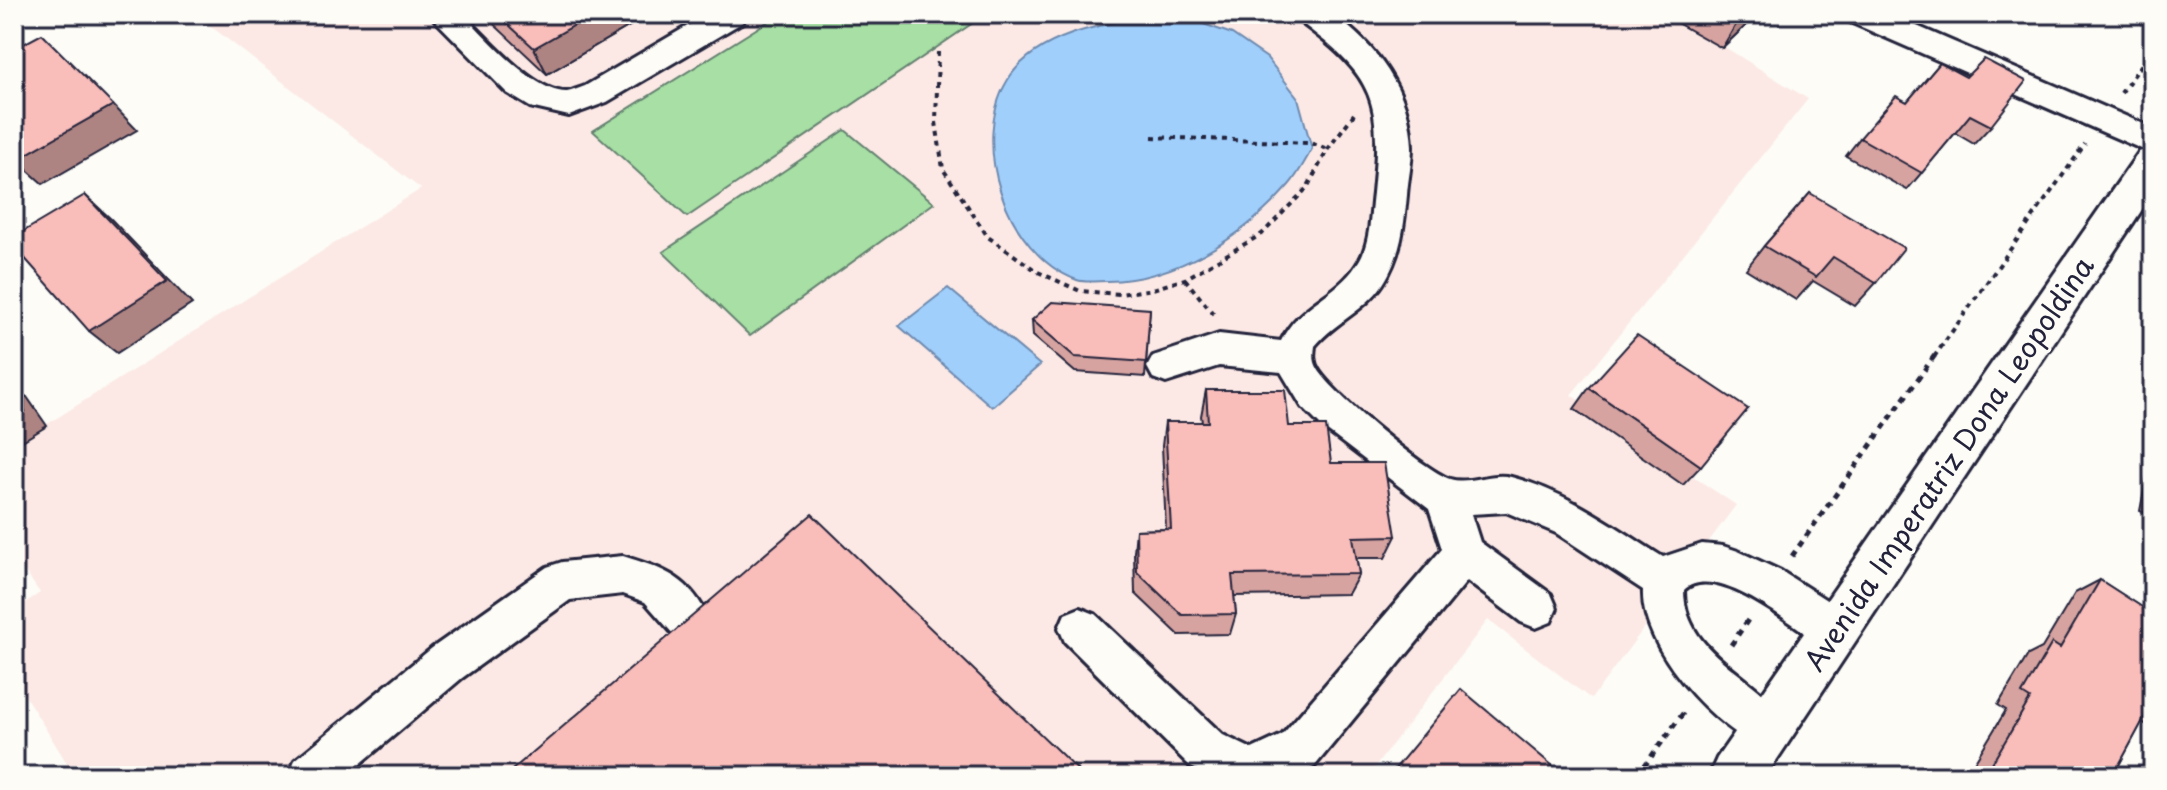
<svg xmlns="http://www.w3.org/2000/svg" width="2167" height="790" viewBox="0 0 2167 790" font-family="'Playpen Sans',sans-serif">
	<rect width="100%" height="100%" fill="#fdfcf7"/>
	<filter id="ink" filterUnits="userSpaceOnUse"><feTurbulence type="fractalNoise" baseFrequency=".0125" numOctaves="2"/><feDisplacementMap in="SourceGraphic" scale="16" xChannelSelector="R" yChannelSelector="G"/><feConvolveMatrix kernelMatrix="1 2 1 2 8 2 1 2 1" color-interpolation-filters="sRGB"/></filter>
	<g filter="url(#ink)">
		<!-- built -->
		<polygon fill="#fce9e5" points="195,14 1672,14 1808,99 1571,395 1736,505 1591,699 1488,620 1368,776 75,776 14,678 14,610 40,593 14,555 14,445 421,189"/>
		<!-- green -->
		<g fill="#a7dfa4" stroke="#648070" stroke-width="2">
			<polygon points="780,14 986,14 687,217 593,131"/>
			<polygon points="845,130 934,203 750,336 663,252"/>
		</g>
		<!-- water -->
		<g fill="#a0cffc" stroke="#6e8aaf" stroke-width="2">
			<path d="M1147,16L1192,20L1232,34L1267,58L1298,98L1312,149C1305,161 1298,175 1289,185C1244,237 1176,280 1107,281C1098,281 1085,283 1077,280C1005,254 967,138 1011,75C1039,35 1103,24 1147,16Z"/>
			<polygon points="948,288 1040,365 992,407 899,326"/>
		</g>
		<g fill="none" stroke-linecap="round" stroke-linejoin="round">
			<!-- minor casing -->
			<g stroke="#22223b" stroke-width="6">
				<g id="minor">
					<path d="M429,14H463C486,36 534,93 567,92C572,91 579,88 585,86L708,14H747L743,22L607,102L569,116L530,107L507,93Z"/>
					<path d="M1296,14H1332C1377,46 1410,90 1412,146C1412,163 1408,179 1407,195C1404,227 1401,256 1383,284C1366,310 1335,322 1315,346C1314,354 1313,361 1318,369C1332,393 1424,470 1450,479C1468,485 1492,472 1511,477C1566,491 1615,527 1663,557L1702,544L1723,546L1738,551L1781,571L1850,615L1856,629L1850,643L1835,649L1820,643C1792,625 1715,561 1684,590C1684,660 1768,677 1789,728L1783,744L1767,750C1715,729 1640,649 1643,590L1556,533L1506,512L1471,514L1480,542L1551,594L1557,608L1551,622L1536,628L1521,622L1467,581L1314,767C1283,781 1221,782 1191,767L1065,642L1059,628L1065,614L1080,608L1095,614L1223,735L1252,749L1282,735L1442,549L1429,509L1322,427L1302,407L1281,372L1219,366L1166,383L1153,378L1147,367L1153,356L1219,334L1281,341C1299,303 1336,297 1357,264C1371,244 1370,216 1373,193C1382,102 1376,78 1300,22Z"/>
					<polygon points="1846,14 1889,14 2153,128 2153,154 1850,22"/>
					<path d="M623,556C665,569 691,578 710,621L704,635L689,641L674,635L645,602L623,594L570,600L462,678L346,776H288L295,760L432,648L547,567L562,562Z"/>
				</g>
			</g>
			<!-- major casing -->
			<g stroke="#22223b" stroke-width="6">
				<polygon id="major" points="2153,147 2153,193 1766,776 1709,776 1717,758 2139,152"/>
			</g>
			<!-- path-far1 -->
			<g stroke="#22223b" stroke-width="4" stroke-dasharray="5 5" stroke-linecap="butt">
				<polyline points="938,52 936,122 943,169 988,237 1038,272 1080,291 1120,294 1153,289 1185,279 1262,234 1307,188 1328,149 1354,114"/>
				<polyline points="2121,93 2153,49"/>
				<polyline points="1152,137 1310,143 1328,149"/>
				<polyline points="1185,279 1215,316"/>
				<polyline points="1934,357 2085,144"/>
			</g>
			<!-- path -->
			<g stroke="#22223b" stroke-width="5" stroke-dasharray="6 6" stroke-linecap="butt">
				<polyline points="1792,556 1935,355"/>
				<polyline points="1731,645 1750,617"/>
				<polyline points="1637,776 1684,712"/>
			</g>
			<!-- minor -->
			<use href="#minor" fill="#fdfcf7" fill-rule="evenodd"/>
			<!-- major -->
			<use href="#major" fill="#fdfcf7" fill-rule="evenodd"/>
		</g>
		<!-- wall -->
		<g fill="#d6a3a0" stroke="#22223b" stroke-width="2">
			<polygon points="483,14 650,14 547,74"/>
			<polygon points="1661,14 1758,14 1722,48"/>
			<polygon points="1940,63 1991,126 1974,144 1955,133 1907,190 1846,156 1860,138 1907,102"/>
			<polygon points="1810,193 1876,283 1855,306 1813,281 1796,300 1746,269 1764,246"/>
			<polygon points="1150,309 1145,377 1075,372 1033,336 1032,320"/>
			<polygon points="1589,388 1701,466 1683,485 1574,409"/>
			<polygon points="1206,390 1289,426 1331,463 1396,536 1385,558 1356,558 1359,574 1348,594 1234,596 1236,614 1230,634 1179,635 1135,593 1134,552 1136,530 1166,529 1162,446 1165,422 1202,422 1201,416"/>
			<polygon points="2153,445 2153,517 2140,511"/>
			<polygon points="2100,580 2151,613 2153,607 2153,729 2142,722 2113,776 1966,776 2006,710 1998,705 2028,655 2042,648 2075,593"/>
		</g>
		<!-- shaded-wall -->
		<g fill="#ae8482" stroke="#22223b" stroke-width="2">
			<polygon points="594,14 650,14 547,74 534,48"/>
			<polygon points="1746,14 1758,14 1722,48 1737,23"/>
			<polygon points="113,105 137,130 43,184 16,160"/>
			<polygon points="85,195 111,219 192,304 117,353 89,331"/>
			<polygon points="14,389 27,397 47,426 14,446"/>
		</g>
		<!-- building -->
		<g fill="#f9bdba" stroke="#22223b" stroke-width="2">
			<polygon points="497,14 594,14 534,48"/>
			<polygon points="1721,14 1746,14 1737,23"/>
			<polygon points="42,34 113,105 16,160 14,157 14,49"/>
			<polygon points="1984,59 2026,81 1991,126 1970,115 1922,173 1860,138 1896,96 1907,102 1940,63 1966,77"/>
			<polygon points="1810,193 1904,248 1876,283 1833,257 1816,277 1764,246"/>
			<polygon points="85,195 167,281 89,331 14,246 14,237"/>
			<polygon points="1052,302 1150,309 1146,362 1075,357 1032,320"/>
			<polygon points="1637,335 1748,409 1701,466 1589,388"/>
			<polygon points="1206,390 1285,390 1289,426 1326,426 1331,463 1384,463 1396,536 1353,537 1359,574 1232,575 1236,614 1182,615 1137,572 1136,530 1171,529 1165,422 1208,422"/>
			<polygon points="14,396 25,411 14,418"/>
			<polygon points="812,514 1084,776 505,776"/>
			<polygon points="2100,580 2153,614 2153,702 2113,776 1996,776 1988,770 2030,699 2022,694 2052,643 2060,648"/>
			<polygon points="1461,689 1560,772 1557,776 1389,776"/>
		</g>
	</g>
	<g text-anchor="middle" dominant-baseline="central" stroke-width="6" stroke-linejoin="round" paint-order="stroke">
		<!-- street labels -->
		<g font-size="28" fill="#22223b" stroke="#fdfcf7">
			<text transform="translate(1948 463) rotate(-56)">Avenida Imperatriz Dona Leopoldina</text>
		</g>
	</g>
	<!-- margin -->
	<rect width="2167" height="790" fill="none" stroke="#fdfcf7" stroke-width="48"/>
	<rect x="24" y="24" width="2119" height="742" fill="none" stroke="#22223b" stroke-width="3" filter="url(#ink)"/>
</svg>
